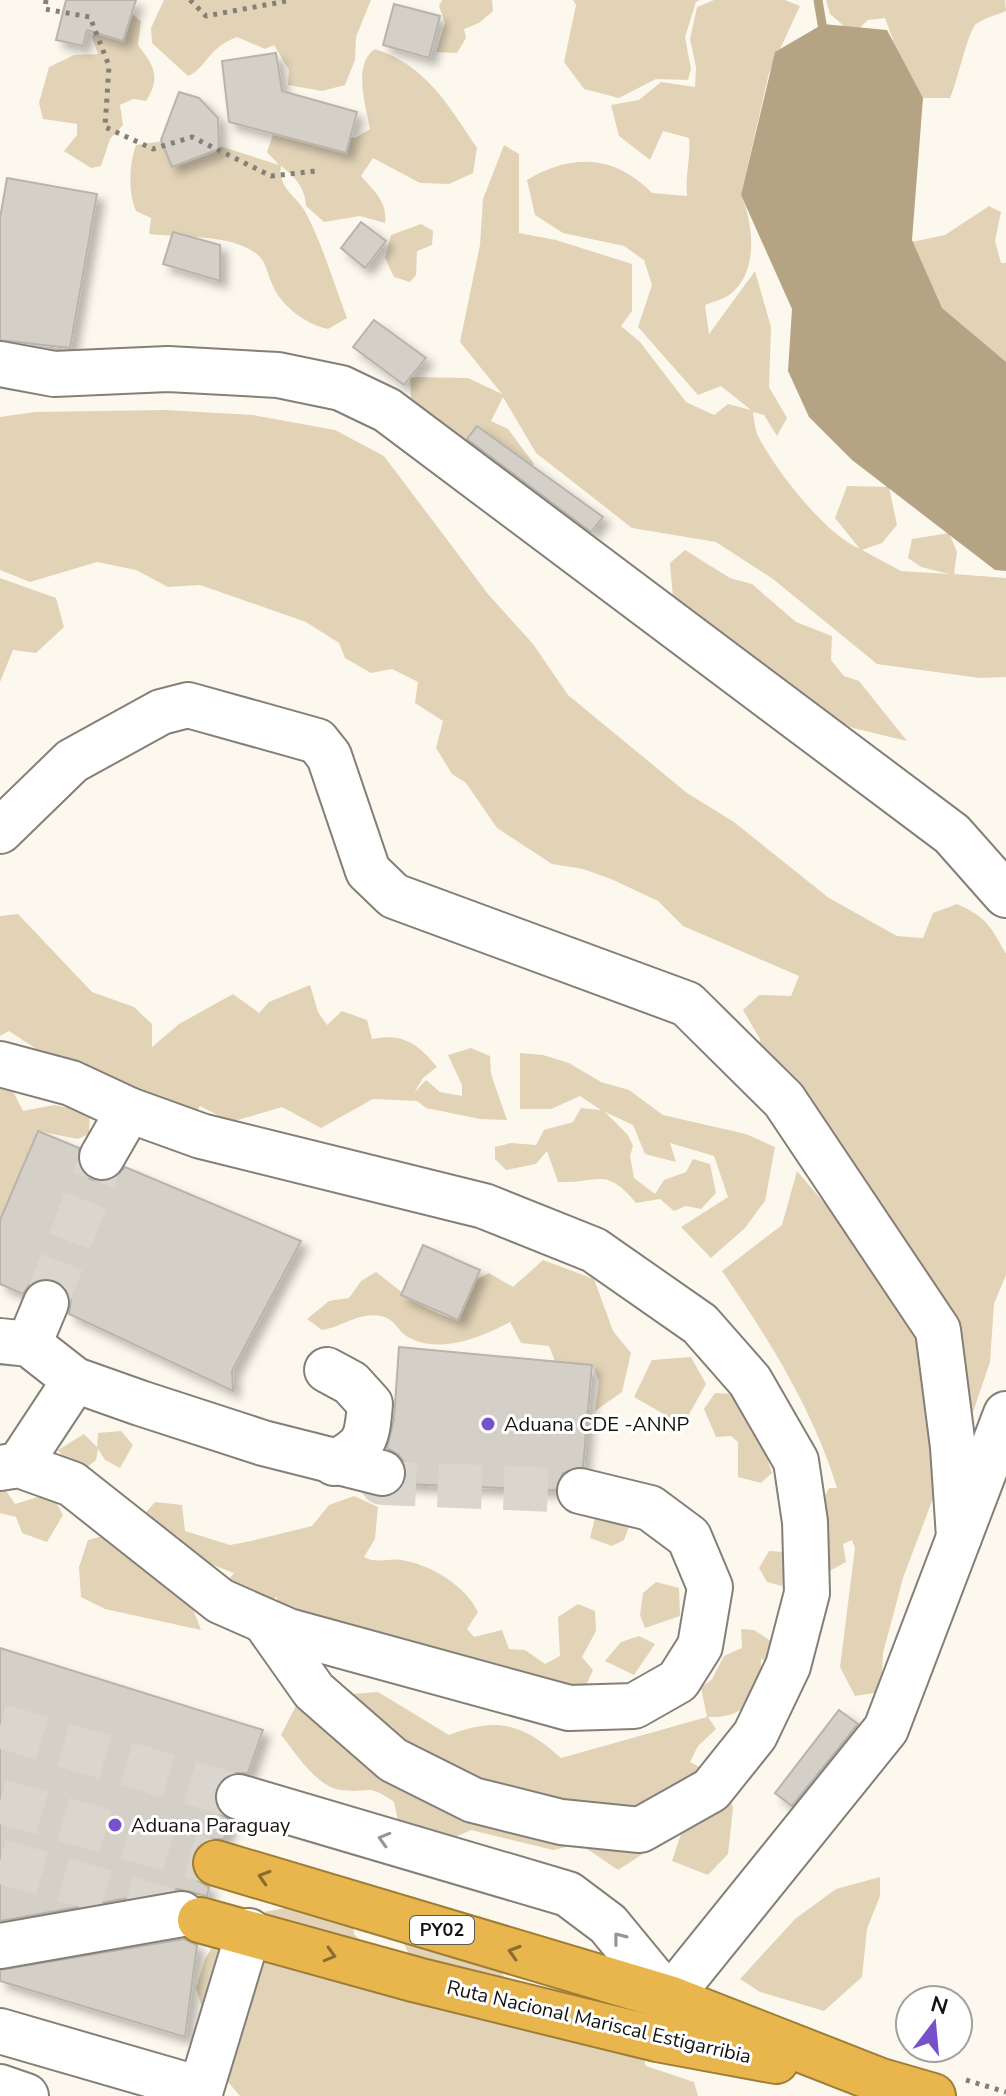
<svg xmlns="http://www.w3.org/2000/svg" width="1006" height="2096" viewBox="0 0 1006 2096" font-family="'Nunito Sans',sans-serif">
	<defs>
		<filter id="shadow"><feDropShadow dx="7" dy="7" stdDeviation="4" flood-color="#0004"/></filter>
	</defs>
	<rect width="100%" height="100%" fill="#fdf8ee"/>
	<!-- green -->
	<g fill="#e2d3b7">
		<path d="M164,0H371L356,37L355,60L345,85L322,91L288,85L289,70L274,45L265,49L237,37C207,48 207,68 188,76L152,43L151,28Z"/>
		<polygon points="442,0 492,0 493,11 479,23 464,29 466,38 457,53 436,52 445,23 439,6"/>
		<polygon points="573,0 700,0 696,2 685,37 691,69 688,80 656,79 619,98 584,89 564,62 576,5"/>
		<path d="M714,0H785L800,6L769,73L741,195C754,224 759,274 729,295C722,300 712,302 705,305L709,334L755,271L771,327L769,387L787,418L777,436L764,415L753,412C754,419 755,429 758,436C776,471 825,534 860,549L835,518L847,486L889,487L897,525L882,543L862,550L901,571L949,574L921,567L908,558L912,539L949,533L957,552L954,574L1006,578V677L980,678L877,664L773,579L716,542L632,528L536,453L503,397L491,421L508,429L534,464L526,479L539,493L516,487L495,455L425,424L411,400L410,377L468,378L502,394L460,342L480,245L483,199L504,145L519,154V233L556,240L632,264V311L621,326L640,342L686,402L714,415L728,404L751,410L721,386L698,395L638,327L652,285L644,260L624,246L563,233L535,215L527,180C572,153 615,155 652,193L687,196C685,175 691,158 689,138L663,131L650,160L619,136L611,105L639,100L661,82L695,87L696,67L690,39L697,7Z"/>
		<path d="M826,0H1005L1006,11C997,15 984,18 976,24C968,31 957,83 950,98H914L885,18L868,20L853,34L830,14Z"/>
		<path d="M119,4L141,21L138,45C153,65 162,77 146,101L133,99L120,105L123,125L110,139L101,166L91,168L64,151L77,135V124L43,119L39,103L49,67L74,55L98,54L92,37L107,6Z"/>
		<path d="M375,49C427,66 448,105 477,148L473,173L449,184L420,183L373,158L361,176C374,191 388,202 385,223L360,216L324,222L306,206C305,187 295,177 281,166C277,188 297,196 306,213C323,246 334,284 347,318L328,329C305,324 281,306 272,284C268,275 266,263 259,256C233,233 182,238 149,234L151,218L136,211C128,193 129,164 136,145L192,137L279,165L267,152L278,121L355,138L370,129C366,106 352,64 375,49Z"/>
		<polygon points="989,206 1001,212 995,241 1001,263 1006,263 1006,374 882,272 902,244 945,235"/>
		<polygon points="421,224 433,231 432,245 417,251 416,275 410,282 394,277 385,258 391,235"/>
		<path d="M165,410L253,415L335,430L384,456L488,594L533,644L568,695L687,793L734,822L829,898L897,936L923,938L933,913L957,904C987,917 991,927 1006,954V1275L994,1304L990,1362L973,1412L957,1414L951,1367L759,1052L760,1039L743,1010L759,995L791,996L799,976L683,926L658,901L611,879L583,869L552,864L497,828L466,783L452,774L436,748L443,721L415,703L418,682L392,669L371,673L345,658L339,643L306,622L200,585L168,587L136,570L97,562L30,582L0,570V417L35,412Z"/>
		<polygon points="685,550 730,578 752,584 796,622 832,636 831,660 844,676 859,681 907,741 853,728 817,712 673,598 670,563"/>
		<polygon points="0,578 56,598 64,627 36,653 13,650 0,682"/>
		<path d="M18,914L92,992L134,1007L152,1024V1047L179,1024L233,994L259,1013L269,1002L310,985L318,1012L327,1025L342,1011L367,1020L372,1039C403,1033 417,1043 437,1067L423,1078L414,1093L426,1080L440,1092L462,1096V1085L448,1055L471,1048L490,1056L491,1074L507,1120L480,1119L426,1108L417,1101L373,1099L321,1128L282,1107L231,1122L200,1106L194,1118L158,1112C126,1069 116,1085 74,1068C51,1060 29,1044 9,1031L0,1036V916Z"/>
		<path d="M520,1053L543,1055L569,1063L601,1082L629,1090L663,1115L746,1134L775,1147L765,1201L745,1228L711,1258L681,1227L728,1197L714,1156L670,1143L676,1162L645,1154L633,1125L605,1112L628,1135L633,1146L630,1156L634,1178L655,1194L664,1180L686,1172L693,1159L710,1164L716,1193L701,1209L686,1206L674,1211L660,1199L636,1203C605,1165 598,1184 558,1182L547,1151L536,1164L506,1170L495,1159V1147L511,1143L536,1145L544,1130L573,1122L581,1108L601,1110L580,1096L551,1109H520Z"/>
		<polygon points="0,1075 6,1077 23,1111 54,1105 90,1112 89,1134 78,1139 38,1131 0,1220"/>
		<path d="M797,1171L843,1225L927,1356L941,1477L903,1578L883,1653L881,1692L855,1696L840,1667L855,1548L852,1540L843,1544L846,1562L824,1574L816,1513L829,1488H837C813,1409 768,1338 722,1271L782,1225Z"/>
		<path d="M543,1260L594,1279L613,1331L631,1353L622,1392L595,1411L599,1381L592,1365L555,1361L549,1346L521,1343L510,1322C482,1337 439,1355 408,1337C397,1331 395,1318 380,1316C358,1312 344,1327 322,1330L307,1319L329,1301L349,1298L361,1281L376,1272C406,1295 420,1309 457,1320L466,1285L489,1273L513,1287Z"/>
		<polygon points="691,1357 706,1384 683,1425 634,1397 652,1360"/>
		<polygon points="715,1393 739,1394 757,1428 772,1473 761,1483 738,1477 738,1442 731,1436 716,1437 704,1409"/>
		<polygon points="121,1431 133,1445 120,1468 105,1460 98,1449 96,1460 77,1475 58,1450 84,1434 97,1447 98,1433"/>
		<polygon points="0,1482 15,1504 51,1493 63,1515 47,1542 22,1533 16,1517 0,1513"/>
		<path d="M354,1496L378,1507L375,1539L364,1557C376,1564 388,1558 401,1560C430,1564 466,1586 478,1612L467,1629L474,1637L502,1630L509,1649L525,1650L545,1664L560,1656L558,1617L578,1604L595,1611L596,1631L582,1657L593,1670L582,1694L276,1615L277,1597L247,1611L225,1584L234,1573L195,1558L177,1536H156L141,1518L155,1502L182,1505L185,1531L230,1545L251,1541L312,1526L329,1505Z"/>
		<polygon points="597,1510 632,1519 624,1540 612,1546 590,1538"/>
		<polygon points="128,1529 184,1585 201,1630 105,1609 81,1597 79,1567 88,1540"/>
		<polygon points="769,1551 785,1552 788,1572 782,1586 767,1582 759,1568"/>
		<polygon points="656,1582 679,1588 680,1616 645,1628 640,1615 643,1593"/>
		<path d="M741,1629L754,1630L774,1643L772,1664L761,1659C761,1695 747,1719 708,1717L716,1729L698,1746L690,1762L724,1780L733,1808L728,1854L708,1875L672,1861L683,1828L618,1870L580,1844L553,1850L471,1830L423,1851L399,1826L394,1802C366,1782 370,1794 341,1790C316,1787 296,1753 281,1735L300,1698L378,1692L449,1735C497,1716 524,1724 561,1758L707,1717L701,1688L712,1679L724,1656L742,1648Z"/>
		<polygon points="639,1636 655,1644 634,1675 605,1661 621,1642"/>
		<polygon points="880,1877 880,1896 867,1929 862,1977 824,2011 760,1992 740,1979 795,1919 836,1889"/>
		<polygon points="291,1907 353,1921 354,1934 370,1951 410,1956 399,1933 490,1959 507,1980 535,1992 593,1998 618,2007 632,2020 646,2066 694,2082 698,2096 240,2096 222,2075 196,1988 205,1959 217,1939 258,1913"/>
	</g>
	<!-- water -->
	<polygon fill="#b5a484" points="823,24 887,30 923,98 912,240 942,308 1006,362 1006,571 995,570 852,460 809,417 788,371 792,309 741,195 775,52"/>
	<g fill="none" stroke-linecap="round" stroke-linejoin="round">
		<!-- stream -->
		<polyline stroke="#b5a484" stroke-width="9" points="818,0 824,36"/>
	</g>
	<!-- building -->
	<g fill="#d5d0c7" stroke="#b9b4ab" stroke-width="2" filter="url(#shadow)">
		<polygon points="66,0 136,0 123,41 87,30 83,46 56,40"/>
		<polygon points="394,4 440,16 429,58 383,45"/>
		<polygon points="276,53 282,91 357,112 346,153 229,122 222,61"/>
		<polygon points="179,92 199,98 218,118 219,149 172,167 161,140"/>
		<polygon points="7,178 97,194 70,348 0,340 0,218"/>
		<polygon points="361,222 386,241 365,268 341,248"/>
		<polygon points="173,232 220,245 220,281 163,264"/>
		<polygon points="374,320 426,358 404,385 353,347"/>
		<polygon points="477,426 603,517 591,532 467,439"/>
		<polygon points="38,1131 79,1148 80,1169 90,1179 103,1182 114,1179 125,1167 301,1241 232,1371 233,1391 69,1314 71,1299 66,1288 56,1280 42,1278 30,1284 23,1294 0,1284 0,1220"/>
		<polygon points="423,1245 480,1270 458,1320 401,1295"/>
		<polygon points="399,1347 592,1365 583,1467 563,1473 556,1490 404,1484 406,1465 399,1455 387,1448 394,1419"/>
		<polygon points="0,1648 263,1730 248,1773 232,1773 222,1778 215,1789 215,1804 220,1814 231,1820 224,1839 209,1839 198,1845 192,1855 192,1870 198,1881 209,1887 207,1896 178,1889 0,1921"/>
		<polygon points="839,1710 858,1724 792,1806 775,1793"/>
		<polygon points="184,1939 197,1945 185,2037 0,1981 0,1970"/>
	</g>
	<g fill="none" stroke-linecap="round" stroke-linejoin="round">
		<!-- minor-tunnel -->
		<g stroke="#dad6cd" stroke-width="44" stroke-dasharray="44 22" stroke-linecap="butt">
			<polyline points="46,1303 102,1157"/>
			<polyline points="382,1473 382,1483 580,1491"/>
			<polyline points="0,1726 239,1797"/>
		</g>
		<!-- highway-tunnel -->
		<g stroke="#dad6cd" stroke-width="44" stroke-dasharray="44 22" stroke-linecap="butt">
			<polyline points="0,1801 216,1863"/>
			<polyline points="0,1861 193,1917"/>
		</g>
		<!-- minor casing -->
		<g stroke="#847f77" stroke-width="48">
			<g id="minor">
				<polyline points="0,364 54,374 168,369 278,375 341,388 387,410 952,834 1006,895"/>
				<polyline points="0,831 72,761 161,712 188,705 317,741 329,756 368,871 394,896 687,1004 784,1100 938,1330 953,1447 959,1537"/>
				<polyline points="0,1064 71,1083 129,1110 201,1136 484,1206 594,1250 700,1324 750,1381 796,1461 805,1522 807,1593 788,1666 755,1735 711,1790 640,1830 561,1822 473,1800 393,1760 314,1691 266,1623"/>
				<polyline points="102,1157 129,1110"/>
				<polyline points="0,1341 29,1344 75,1380 140,1403 263,1443 382,1473"/>
				<polyline points="29,1344 46,1303"/>
				<path d="M327,1370L351,1383L370,1404C367,1440 366,1446 334,1463"/>
				<polyline points="19,1465 75,1380"/>
				<polyline points="0,1468 19,1465 72,1484 220,1601 288,1631 569,1708 634,1706 678,1681 700,1646 710,1587 689,1537 650,1508 580,1491"/>
				<polyline points="239,1797 568,1894 608,1924 669,1998 886,1729 1006,1414"/>
				<polyline points="0,1946 182,1914"/>
				<polyline points="0,2031 200,2089"/>
				<polyline points="0,2087 26,2096"/>
				<polyline points="199,2096 249,1931"/>
			</g>
		</g>
		<!-- highway casing -->
		<g stroke="#9e7d37" stroke-width="48">
			<g id="highway">
				<polyline points="216,1863 669,1998 881,2081 933,2096"/>
				<polyline points="200,1920 417,1980 657,2039 776,2061"/>
			</g>
		</g>
		<!-- path -->
		<g stroke="#83807a" stroke-width="5" stroke-dasharray="4 6" stroke-linecap="butt">
			<polyline points="46,0 45,9 90,17 109,66 105,127 153,149 192,137 271,176 316,171"/>
			<polyline points="190,0 206,16 292,0"/>
			<polyline points="966,2080 1006,2092"/>
		</g>
		<!-- minor -->
		<use href="#minor" stroke="#fff" stroke-width="44"/>
		<!-- highway -->
		<use href="#highway" stroke="#e8b64c" stroke-width="44"/>
	</g>
	<!-- one-way arrows -->
	<defs><path id="oneway-chevron" d="M-2-3.5L2.5 0L-2 3.5" fill="none" stroke-width="1.6" stroke-linecap="round" stroke-linejoin="round" transform="scale(2)"/></defs>
	<g stroke="#969594">
		<use href="#oneway-chevron" transform="translate(384 1839) rotate(-164)"/>
		<use href="#oneway-chevron" transform="translate(619 1938) rotate(-128)"/>
	</g>
	<g stroke="#896d31">
		<use href="#oneway-chevron" transform="translate(264 1877) rotate(-163)"/>
		<use href="#oneway-chevron" transform="translate(514 1952) rotate(-163)"/>
		<use href="#oneway-chevron" transform="translate(330 1955) rotate(16)"/>
	</g>
	<!-- markers -->
	<g fill="#7551ca" stroke="#fff" stroke-width="3">
		<circle cx="488" cy="1424" r="8"/>
		<circle cx="115" cy="1825" r="8"/>
	</g>
	<g text-anchor="middle" dominant-baseline="central" stroke-width="6" stroke-linejoin="round" paint-order="stroke">
		<!-- shield labels -->
		<rect fill="#fff" stroke="#5b5a58" stroke-width="2" x="410" y="1916" width="64" height="28" rx="6"/>
		<g font-size="18" font-weight="bold" fill="#151411">
			<text x="442" y="1930">PY02</text>
		</g>
		<!-- poi labels -->
		<g font-size="20" fill="#151411" stroke="#fff" text-anchor="start">
			<text x="504" y="1424">Aduana CDE -ANNP</text>
			<text x="131" y="1825">Aduana Paraguay</text>
		</g>
		<!-- street labels -->
		<g font-size="20" fill="#151411" stroke="#fff">
			<text transform="translate(599 2022) rotate(13)">Ruta Nacional Mariscal Estigarribia</text>
		</g>
	</g>
	<!-- north arrow -->
	<g transform="translate(934 2024) rotate(16)"><circle r="38" fill="#ffffff" stroke="#a1a1a0" stroke-width="2"/>
	<path d="M0-6L14 30L0 20L-14 30Z" fill="#7551ca"/>
	<text y="-12" font-size="22" font-weight="bold" text-anchor="middle" fill="#151411">N</text>
	</g>
</svg>
